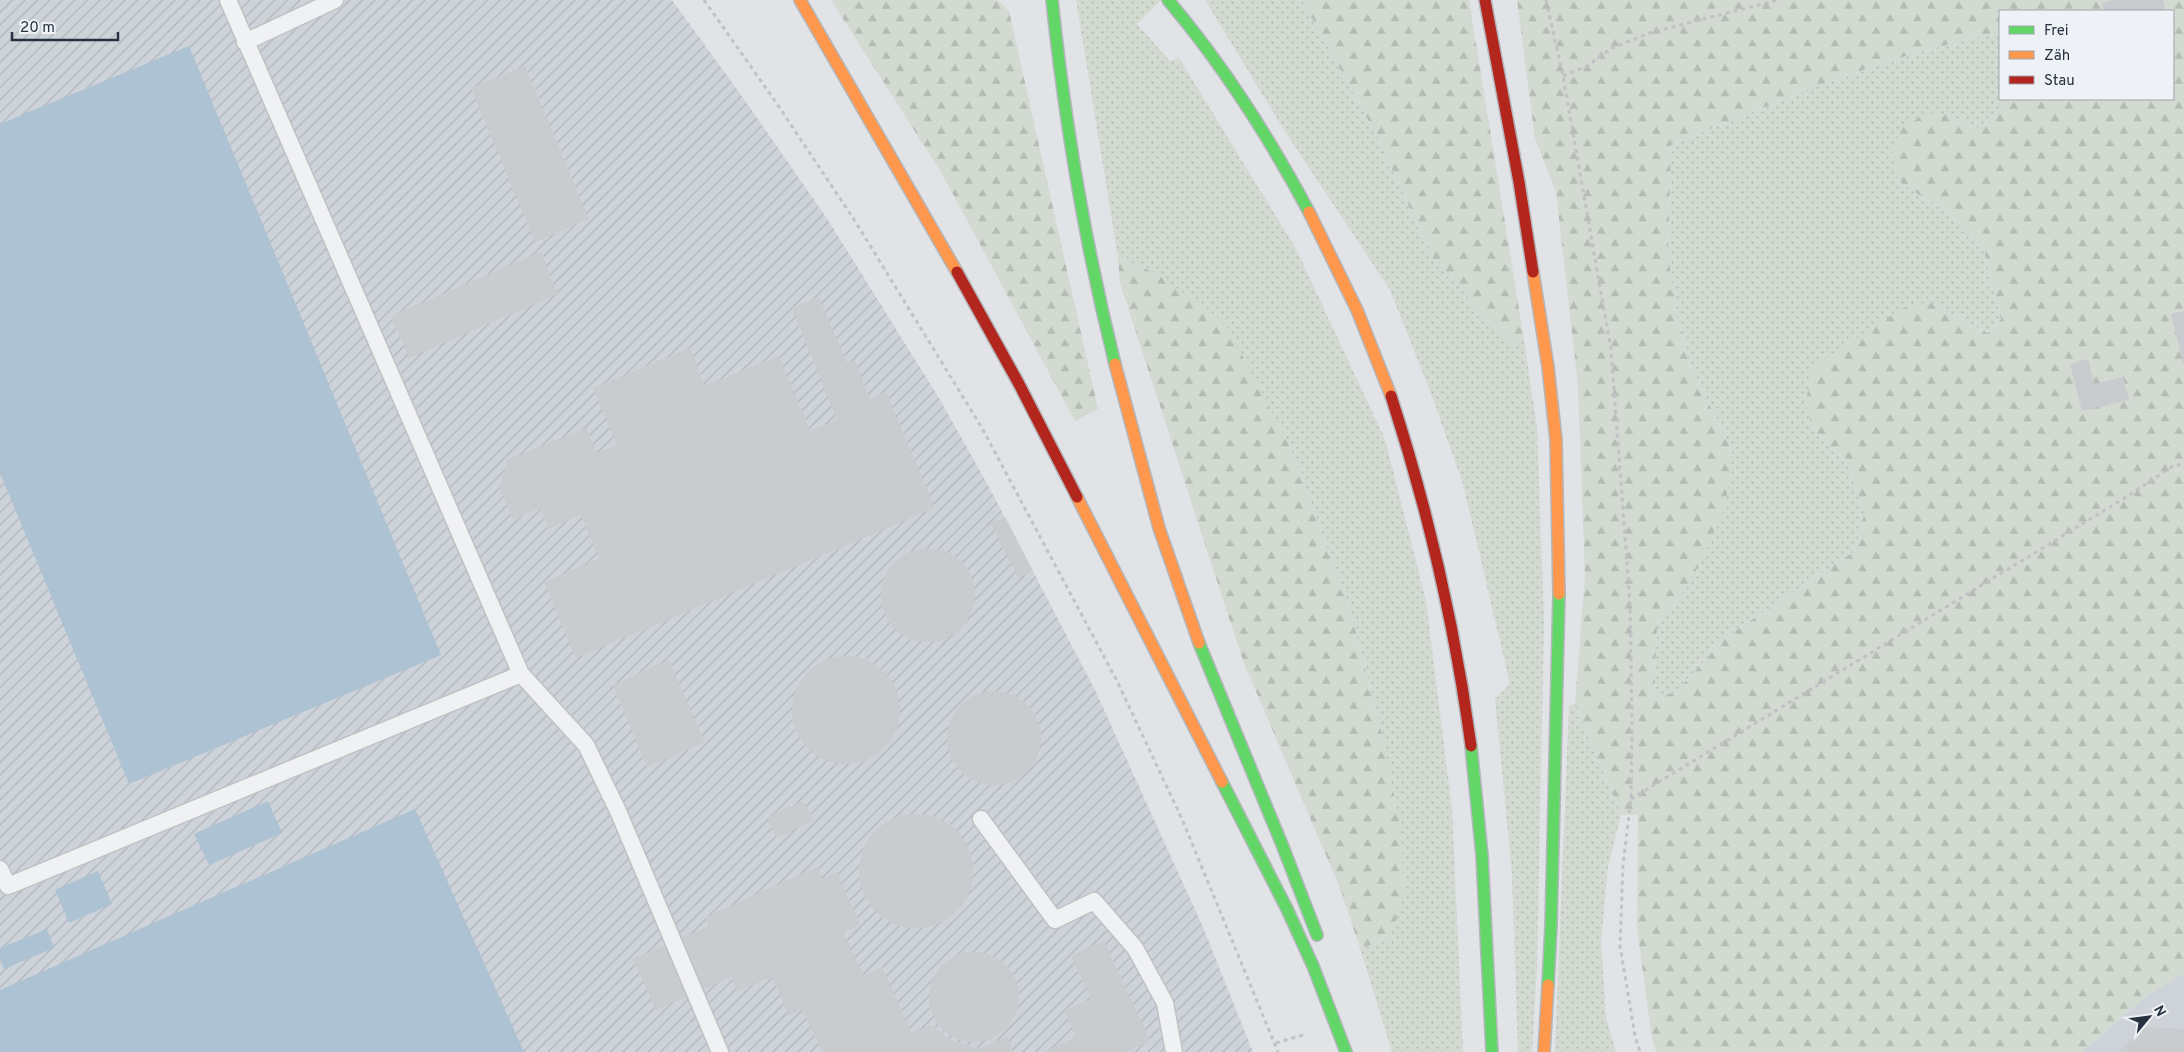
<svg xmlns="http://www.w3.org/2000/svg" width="2184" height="1052" viewBox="0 0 2184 1052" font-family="Overpass,sans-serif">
	<defs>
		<pattern id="industrial-furrows" width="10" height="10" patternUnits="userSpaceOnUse" patternTransform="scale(1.25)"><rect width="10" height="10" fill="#ced3da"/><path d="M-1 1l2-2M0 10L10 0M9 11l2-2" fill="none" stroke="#b1b6bc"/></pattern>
		<pattern id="grass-dots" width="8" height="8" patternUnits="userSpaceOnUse" patternTransform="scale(1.25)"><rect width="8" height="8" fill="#d2dad1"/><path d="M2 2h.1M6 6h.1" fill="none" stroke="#b4bcb4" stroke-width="1.8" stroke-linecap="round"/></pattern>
		<pattern id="forest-firs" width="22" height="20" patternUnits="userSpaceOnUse" patternTransform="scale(1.25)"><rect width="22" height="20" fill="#d2dad1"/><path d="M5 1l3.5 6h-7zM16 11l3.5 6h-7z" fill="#b4bcb4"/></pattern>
	</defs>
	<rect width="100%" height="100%" fill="#e1e3e6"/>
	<!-- built -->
	<polygon fill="#ced3da" points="2184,974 2184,1052 2082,1052 2146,996"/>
	<!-- industrial -->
	<polygon fill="url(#industrial-furrows)" points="0,0 672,0 739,92 828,220 939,398 989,487 1095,690 1203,927 1253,1052 0,1052"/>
	<!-- grass -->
	<g fill="url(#grass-dots)">
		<polygon points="1076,0 1161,0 1137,24 1170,61 1179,58 1295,247 1385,439 1426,601 1452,809 1463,1052 1392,1052 1360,948 1390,939 1384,742 1350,610 1289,444 1157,274 1118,257"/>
		<polygon points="1205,0 1302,0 1377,136 1436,265 1462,286 1479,317 1495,326 1514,345 1524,340 1537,428 1544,621 1537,968 1532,1052 1518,1052 1512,874 1495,699 1510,684 1463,484 1432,396 1390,290 1286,133"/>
		<path d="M2000,33V99H2002L2000,107L1978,128L1947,115L1898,181L1956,219L1984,251L2001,319L1988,333L1929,302L1812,428L1848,465L1864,514L1855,551L1726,637L1676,692L1654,698L1657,625L1690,583L1732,451L1689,362L1678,321L1668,255L1671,145C1778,102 1886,54 2000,33Z"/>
		<polygon points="1575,704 1621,815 1608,867 1601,942 1606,1018 1616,1052 1555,1052 1569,706"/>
	</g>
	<!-- forest -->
	<g fill="url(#forest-firs)" fill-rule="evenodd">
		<polygon points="831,0 997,0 1009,11 1098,409 1075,421 941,172"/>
		<polygon points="1302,0 1469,0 1524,340 1514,345 1495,326 1479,317 1462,286 1436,265 1377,136"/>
		<path d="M1517,0H2184V974L2146,996L2082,1052H1656L1652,1039L1637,928L1638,815H1621L1575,704L1585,575L1578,385L1556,192L1535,138ZM2000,11H2173V99H2002L2000,107L1978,128L1947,115L1929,112L1902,128L1892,151L1898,181L1956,219L1984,251L2001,319L1988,333L1929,302L1903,308L1812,367L1806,402L1812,428L1848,465L1864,514L1855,551L1726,637L1676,692L1654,698L1657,625L1690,583L1725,509L1732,451L1689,362L1678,321L1668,255L1671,145C1778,102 1886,54 2000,33Z"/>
		<polygon points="1118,257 1157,274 1225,323 1289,444 1350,610 1384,742 1402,838 1404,894 1390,939 1360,948 1340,888 1243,661 1120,283"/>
	</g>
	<!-- water -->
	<g fill="#adc2d3">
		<polygon points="189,46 441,655 129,784 0,473 0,124"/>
		<polygon points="268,801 282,833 209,865 194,834"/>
		<polygon points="415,809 524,1052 0,1052 0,990"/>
		<polygon points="98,871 112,904 69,923 55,890"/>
		<polygon points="47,929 54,948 4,969 0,958 0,948"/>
	</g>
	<!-- building -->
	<g fill="#c9cbce">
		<polygon points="2114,0 2163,0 2165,11 2104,11 2102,3"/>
		<polygon points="525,66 589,219 535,242 471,88"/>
		<polygon points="541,252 558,294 409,358 391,316"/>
		<polygon points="819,297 846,362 855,361 870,399 886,392 935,508 576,658 544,582 599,559 581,515 549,529 540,508 513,520 500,488 507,460 586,428 597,453 617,445 593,388 690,348 705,386 779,356 810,431 837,420 792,308"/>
		<polygon points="2184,311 2184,363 2183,363 2171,314"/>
		<polygon points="2088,359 2094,384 2123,377 2129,400 2082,411 2070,364"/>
		<polygon points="1005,517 1033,571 1019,578 991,524"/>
		<circle cx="928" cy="595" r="47"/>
		<circle cx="846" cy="710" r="54"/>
		<polygon points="669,660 705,742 647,767 613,685"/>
		<circle cx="994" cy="738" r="47"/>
		<polygon points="801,802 806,804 812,817 811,821 782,836 776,837 768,821 770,816"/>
		<circle cx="916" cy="871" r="57"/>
		<polygon points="818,867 822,879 837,872 860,925 843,932 864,976 882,967 912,1033 931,1025 950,1040 977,1049 1007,1036 1014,1052 822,1052 802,1009 789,1015 772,977 738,991 731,977 656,1010 633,959 709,926 705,917"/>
		<polygon points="1104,941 1150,1041 1126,1052 1043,1052 1076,1037 1064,1011 1091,999 1071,956"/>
		<circle cx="974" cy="997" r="45"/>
		<polygon points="2146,1027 2184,1029 2184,1052 2118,1052"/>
	</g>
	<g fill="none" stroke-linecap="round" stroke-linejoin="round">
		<!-- lane casing -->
		<g stroke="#bfc1c4" stroke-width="19">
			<g id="lane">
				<polyline points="228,0 521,674 586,745 618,811 720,1052"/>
				<polyline points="245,42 335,0"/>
				<polyline points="981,819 1055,920 1094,901 1135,948 1165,1003 1174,1052"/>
				<polyline points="0,869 8,886 521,674"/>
			</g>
		</g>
		<!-- fast casing -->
		<g stroke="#b3b6bb" stroke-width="14">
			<g id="fast">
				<path d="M1052,0C1065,123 1085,244 1115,364"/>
				<path d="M1168,0C1223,65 1269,137 1309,212"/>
				<polyline points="1199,643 1283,847 1317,935"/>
				<polyline points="1471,746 1482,855 1492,1052"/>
				<polyline points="1222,782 1287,909 1313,966 1346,1052"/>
				<polyline points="1548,985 1551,926 1559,594"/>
			</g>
		</g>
		<!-- slow casing -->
		<g stroke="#b3b6bb" stroke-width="14">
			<g id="slow">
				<polyline points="800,0 957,272"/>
				<polyline points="1309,212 1357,310 1391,396"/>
				<polyline points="1533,272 1548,367 1556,440 1559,594"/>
				<polyline points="1115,364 1159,528 1199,643"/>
				<polyline points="1077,497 1222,782"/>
				<polyline points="1544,1052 1548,985"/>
			</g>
		</g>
		<!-- jam casing -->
		<g stroke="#b3b6bb" stroke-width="14">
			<g id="jam">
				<polyline points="1485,0 1519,182 1533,272"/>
				<polyline points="957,272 1019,384 1077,497"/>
				<path d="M1391,396C1428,510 1455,627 1471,746"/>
			</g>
		</g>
		<!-- path -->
		<g stroke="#c0c2c6" stroke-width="3" stroke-dasharray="4 4" stroke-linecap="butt">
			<polyline points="704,0 775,101 855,221 982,428 1117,681 1182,819 1278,1052"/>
			<polyline points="1546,0 1563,76 1611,350 1630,603 1632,724 1631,799 1623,865 1620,946 1635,1036 1640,1052"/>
			<polyline points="1563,76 1587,66 1612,48 1649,33 1778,0"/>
			<polyline points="1631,799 2128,496 2173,466 2184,464"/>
			<polyline points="1276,1043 1306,1034"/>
		</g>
		<!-- lane -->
		<use href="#lane" stroke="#f0f1f3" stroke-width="16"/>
		<!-- fast -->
		<use href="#fast" stroke="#63d668" stroke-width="11"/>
		<!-- slow -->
		<use href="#slow" stroke="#ff974d" stroke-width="11"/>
		<!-- jam -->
		<use href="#jam" stroke="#b3261e" stroke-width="11"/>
	</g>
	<!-- legend -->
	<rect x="1999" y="10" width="175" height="90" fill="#eef2f6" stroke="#9ea5ad"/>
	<rect x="2009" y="26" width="25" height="8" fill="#63d668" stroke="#9ea5ad"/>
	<text x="2044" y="35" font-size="15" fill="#273240">Frei</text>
	<rect x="2009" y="51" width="25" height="8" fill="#ff974d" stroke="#9ea5ad"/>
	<text x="2044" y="60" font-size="15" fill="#273240">Zäh</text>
	<rect x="2009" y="76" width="25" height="8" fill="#b3261e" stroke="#9ea5ad"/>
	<text x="2044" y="85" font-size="15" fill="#273240">Stau</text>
	<!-- north arrow -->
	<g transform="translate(2149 1017) rotate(61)" stroke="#eef2f6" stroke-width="4" paint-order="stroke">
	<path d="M0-4L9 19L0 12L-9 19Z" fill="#273240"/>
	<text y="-8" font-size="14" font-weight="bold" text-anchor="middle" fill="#273240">N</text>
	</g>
	<!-- scale -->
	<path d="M12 32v8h106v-8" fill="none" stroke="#273240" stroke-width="2.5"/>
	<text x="20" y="32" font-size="15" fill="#273240" stroke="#eef2f6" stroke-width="4" paint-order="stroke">20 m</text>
</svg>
